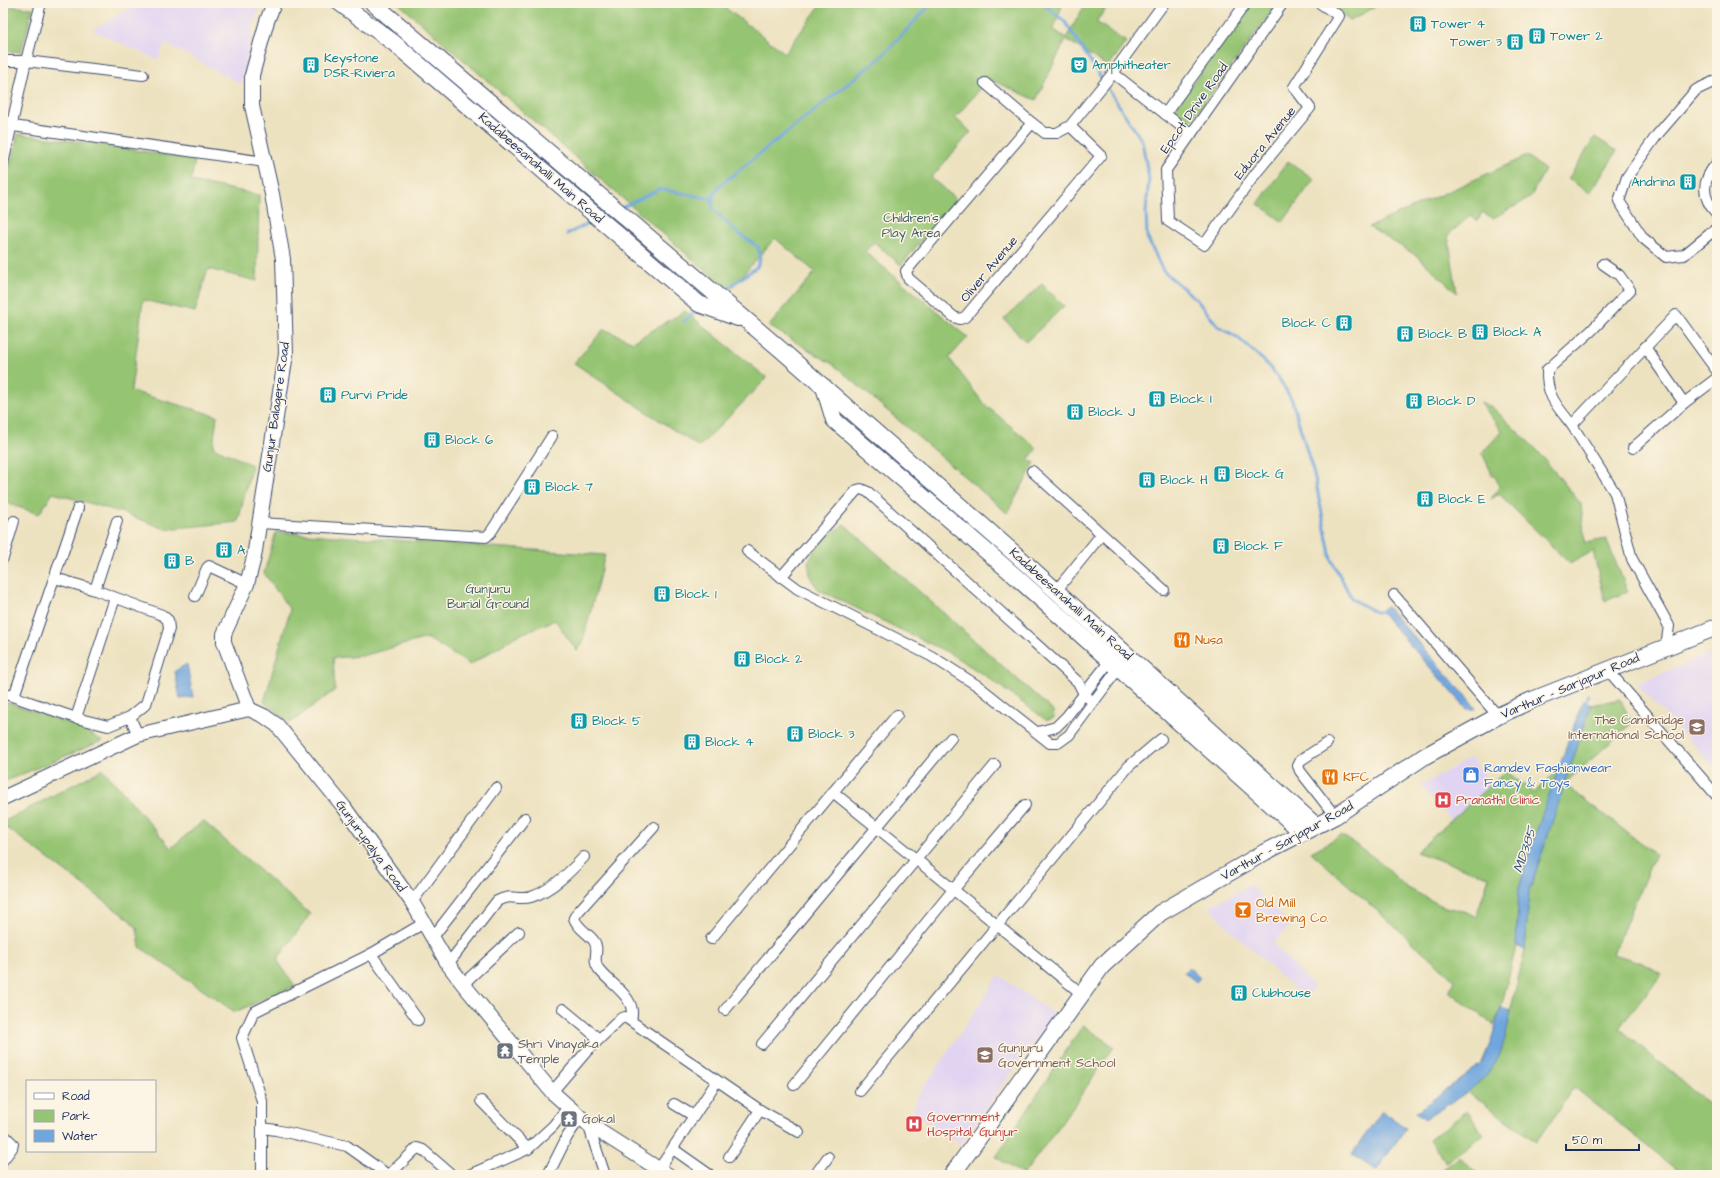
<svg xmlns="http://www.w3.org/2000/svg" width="1720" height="1178" viewBox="0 0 1720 1178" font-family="'Architects Daughter',sans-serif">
	<rect width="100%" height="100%" fill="#fcf5e5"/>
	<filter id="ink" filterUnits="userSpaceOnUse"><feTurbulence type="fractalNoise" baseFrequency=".025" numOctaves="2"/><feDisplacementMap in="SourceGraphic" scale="8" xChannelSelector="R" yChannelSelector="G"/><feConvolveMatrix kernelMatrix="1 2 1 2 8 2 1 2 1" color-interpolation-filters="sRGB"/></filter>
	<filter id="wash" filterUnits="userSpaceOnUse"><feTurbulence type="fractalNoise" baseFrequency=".012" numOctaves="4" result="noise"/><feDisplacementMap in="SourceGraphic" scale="16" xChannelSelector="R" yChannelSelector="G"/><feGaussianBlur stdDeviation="0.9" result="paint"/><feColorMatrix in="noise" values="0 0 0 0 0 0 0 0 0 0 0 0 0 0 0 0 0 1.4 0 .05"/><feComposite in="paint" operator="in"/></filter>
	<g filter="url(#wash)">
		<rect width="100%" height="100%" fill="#ede2c0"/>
		<!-- built -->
		<g fill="#e1d4f3">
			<polygon points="138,3 262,3 255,19 241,84 165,43 158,60 92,30"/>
			<polygon points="1716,650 1717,652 1717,770 1637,684"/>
			<polygon points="1470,758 1492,783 1451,820 1421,786"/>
			<polygon points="1251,885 1291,926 1273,943 1314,987 1305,999 1228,927 1210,906"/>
			<polygon points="999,975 1054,1014 960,1144 912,1111 919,1095"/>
		</g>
		<!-- green -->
		<g fill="#95c472" stroke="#587a68">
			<polygon points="398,3 719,3 785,53 822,3 1063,3 1053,29 1066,38 1086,3 1110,3 1096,22 1126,42 1108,67 1066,39 1036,100 989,79 955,118 971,132 931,178 956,199 901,265 874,242 865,252 968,337 949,358 984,404 1037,448 1028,460 1035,463 1007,513 834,365 769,326 815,272 775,238 729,291"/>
			<polygon points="1252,3 1278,3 1188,125 1171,113"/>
			<polygon points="1326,3 1382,3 1350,21"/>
			<polygon points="3,6 33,8 21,52 3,51"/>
			<polygon points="18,134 111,146 195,160 191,181 259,195 257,281 208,269 195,312 143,300 131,391 217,416 213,447 252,465 238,522 165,529 124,513 53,493 39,514 3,502 3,170 9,170"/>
			<polygon points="1595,137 1617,151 1590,193 1568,179"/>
			<polygon points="1527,156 1545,170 1530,198 1493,218 1482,212 1478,221 1471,215 1448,235 1457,293 1417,256 1369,227"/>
			<polygon points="1288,161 1314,179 1283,222 1258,204"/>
			<polygon points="1042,284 1064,306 1026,342 1004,319"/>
			<polygon points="685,311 767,378 699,447 574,363 604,329 633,342"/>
			<polygon points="1480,402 1492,407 1537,450 1581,504 1585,543 1606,539 1628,592 1605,601 1593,551 1570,564 1499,494 1491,499 1499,487 1496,478 1493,476 1482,453 1502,431"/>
			<polygon points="844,524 1053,711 1054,718 1050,720 1046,720 989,678 949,653 819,590 811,579 808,562 821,541"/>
			<polygon points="276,532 322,535 605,555 582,644 577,651 555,620 516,636 470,665 427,638 362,656 333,658 335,690 290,723 264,702 290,610 264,573"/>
			<polygon points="1620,699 1632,723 1564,784 1655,854 1613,954 1643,963 1662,974 1619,1028 1717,1111 1717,1175 1684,1175 1574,1087 1536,1142 1467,1091 1492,1068 1500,1054 1525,950 1529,892 1591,705"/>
			<polygon points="3,701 77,726 102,741 3,782"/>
			<polygon points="103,769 171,848 203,821 310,914 277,960 295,986 235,1012 140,947 137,928 127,918 3,825 3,822"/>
			<polygon points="1558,769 1519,888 1516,946 1501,1008 1494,1025 1448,991 1455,980 1311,852 1342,835 1379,861 1406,887 1442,906 1467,912 1476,917 1489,877 1416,852 1506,771 1534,793"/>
			<polygon points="1083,1025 1114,1047 1063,1121 1023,1175 996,1157"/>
			<polygon points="1467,1111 1484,1134 1446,1162 1429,1140"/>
			<polygon points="1459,1157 1479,1175 1435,1175"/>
		</g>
		<!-- water -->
		<g fill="#70a6de" stroke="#466a9e">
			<polygon points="1386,606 1472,703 1476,709 1467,709 1380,611"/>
			<polygon points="187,664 193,697 180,699 175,671"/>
			<polygon points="1583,700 1591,705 1529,892 1525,950 1516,946 1519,888 1536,832"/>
			<polygon points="1189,967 1200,978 1196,982 1184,972"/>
			<path d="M1501,1008L1511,1011C1508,1025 1505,1042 1499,1056C1486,1085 1451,1102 1425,1119L1416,1112L1481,1064L1488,1050Z"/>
			<polygon points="1382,1111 1406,1128 1376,1171 1352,1154"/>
		</g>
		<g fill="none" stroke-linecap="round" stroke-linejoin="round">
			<!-- stream -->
			<g stroke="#70a6de" stroke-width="3">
				<polyline points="1043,3 1065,22 1142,141 1149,179 1146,211 1147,237 1163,271 1196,299 1218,326 1237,337 1263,360 1278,377 1292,400 1315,478 1331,559 1352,599 1369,609 1376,612 1384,612"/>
				<polyline points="621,208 660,189 712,199"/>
				<polyline points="567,234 594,221"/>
				<polyline points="722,292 757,267 760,258 758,247 734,230 713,209 712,199 718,187 880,58 932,3"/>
				<polyline points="684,321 698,310"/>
				<polyline points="1584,706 1588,694"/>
			</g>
		</g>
	</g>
	<g filter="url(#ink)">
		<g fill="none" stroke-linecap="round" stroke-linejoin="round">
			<!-- street casing -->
			<g stroke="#3a4a6d" stroke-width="12">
				<g id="street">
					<polyline points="1283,3 1166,170 1168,221 1204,245 1256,173 1310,108 1294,87 1339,16 1320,3"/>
					<polyline points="3,61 26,61 143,75"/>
					<polyline points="1113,73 1191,134"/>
					<polyline points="1717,80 1696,90 1657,135 1627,177 1619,201 1643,238 1666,257 1684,255 1717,228"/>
					<polyline points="985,83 1032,123"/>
					<polyline points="1165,114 1246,3"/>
					<polyline points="13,126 265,162"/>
					<polyline points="1070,126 1101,156 965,317 960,319 954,317 908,278 906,271 1032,123 1045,133 1057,133 1070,126 1113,73 1164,3"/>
					<path d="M1717,163C1701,181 1701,197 1717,214"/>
					<polyline points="3,164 26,61 41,3"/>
					<polyline points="1645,347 1684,403"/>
					<path d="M1572,425C1557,406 1546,396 1547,370L1591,331L1630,290L1619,275L1603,264"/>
					<polyline points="1633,448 1684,403 1717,378"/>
					<polyline points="1032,471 1164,590"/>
					<polyline points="260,523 486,537 491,532 552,436"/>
					<polyline points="747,551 798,589 931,656 978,686 1050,743 1058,743 1069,735 1118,669"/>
					<polyline points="3,558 14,521"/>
					<polyline points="781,577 857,490 861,489 868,492 1078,682 1084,694 1093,702"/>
					<polyline points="95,590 117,521"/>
					<polyline points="1056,591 1101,535"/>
					<polyline points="1394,595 1498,716"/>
					<polyline points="195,596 207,568 209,566 247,584"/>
					<polyline points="1666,646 1669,626 1632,559 1615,493 1572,425 1676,315 1717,371"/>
					<polyline points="1607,669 1717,796"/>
					<polyline points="3,693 76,718 108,726 130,717 146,704 169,629 168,620 162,615 95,590 55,578"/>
					<polyline points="14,696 78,508"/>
					<polyline points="130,717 138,735"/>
					<polyline points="76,718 115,598"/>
					<polyline points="1038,732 1056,727 1067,716 1109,662"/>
					<polyline points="1327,743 1301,760 1298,766 1300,771 1335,816"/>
					<polyline points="833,792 1082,994"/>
					<polyline points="412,902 496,788"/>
					<polyline points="433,937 525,818"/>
					<polyline points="711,939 897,715"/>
					<polyline points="371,954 418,1020"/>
					<path d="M448,964L497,901C511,893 518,901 531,897C551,891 570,872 584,857"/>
					<polyline points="463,984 519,932"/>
					<polyline points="563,1009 599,1039"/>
					<polyline points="725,1010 951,738"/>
					<path d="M631,1020C638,997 609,984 598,968C592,960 600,949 594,941C588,933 577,928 574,918L577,913L654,827"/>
					<polyline points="762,1044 995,765"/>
					<polyline points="794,1085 953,890 1025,805"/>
					<polyline points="860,1091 1129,766 1161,739"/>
					<polyline points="552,1092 586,1052 620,1019 625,1017 760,1110 799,1132"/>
					<polyline points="481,1101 528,1149"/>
					<polyline points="674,1104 694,1116"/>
					<polyline points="588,1124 605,1175"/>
					<polyline points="262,1128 276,1130 347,1146 388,1175"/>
					<polyline points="3,1134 13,1144 12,1148 3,1160"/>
					<polyline points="673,1149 710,1175"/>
					<polyline points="729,1157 760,1110"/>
					<polyline points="659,1169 717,1081"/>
					<polyline points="262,1175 262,1101 242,1038 254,1012 371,954 424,923"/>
					<polyline points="389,1175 417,1148 423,1150 452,1175"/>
					<polyline points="469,1175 528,1149 553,1126 568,1107"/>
					<polyline points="548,1175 567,1137 580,1118"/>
					<polyline points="815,1175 828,1157"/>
				</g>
			</g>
			<!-- secondary casing -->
			<g stroke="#3a4a6d" stroke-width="16">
				<g id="secondary">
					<polyline points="249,709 224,642 224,634 247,584 254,557 286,354 283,259 272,194 252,106 252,75 267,21 274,3"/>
					<polyline points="3,798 138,735 249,709 264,716 277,725 344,807 412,902 448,964 463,984 552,1092 588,1124 668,1175"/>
				</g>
			</g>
			<!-- primary casing -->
			<g stroke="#3a4a6d" stroke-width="18">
				<g id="primary">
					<polyline points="340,3 394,43 699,304 738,318"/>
					<polyline points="373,3 779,348 1022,560 1315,825"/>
					<polyline points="824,387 834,420 1014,575 1302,832"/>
					<polyline points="952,1175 1102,966 1160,913 1265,852 1335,816 1425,756 1498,716 1532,700 1717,627"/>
				</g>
			</g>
			<!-- street -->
			<use href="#street" stroke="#fff" stroke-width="10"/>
			<!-- secondary -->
			<use href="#secondary" stroke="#fff" stroke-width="14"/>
			<!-- primary -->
			<use href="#primary" stroke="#fff" stroke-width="16"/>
		</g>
	</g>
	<!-- icons -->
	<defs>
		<g id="building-square" transform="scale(0.9)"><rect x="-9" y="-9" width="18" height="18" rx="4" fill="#0f9aa8" stroke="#fcf5e5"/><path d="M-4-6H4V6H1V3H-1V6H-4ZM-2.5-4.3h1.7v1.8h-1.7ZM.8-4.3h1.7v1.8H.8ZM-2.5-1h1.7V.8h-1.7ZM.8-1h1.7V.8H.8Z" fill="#fff"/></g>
		<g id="theatre-square" transform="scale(0.9)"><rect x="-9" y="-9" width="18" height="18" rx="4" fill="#0f9aa8" stroke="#fcf5e5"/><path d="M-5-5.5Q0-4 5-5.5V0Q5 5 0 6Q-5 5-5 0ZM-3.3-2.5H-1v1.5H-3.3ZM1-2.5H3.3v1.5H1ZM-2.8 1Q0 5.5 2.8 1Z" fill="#fff"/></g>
		<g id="restaurant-square" transform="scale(0.9)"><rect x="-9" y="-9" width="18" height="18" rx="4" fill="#e8710a" stroke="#fcf5e5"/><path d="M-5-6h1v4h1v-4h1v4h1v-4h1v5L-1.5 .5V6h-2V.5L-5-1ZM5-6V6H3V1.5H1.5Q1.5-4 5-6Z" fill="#fff"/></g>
		<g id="school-square" transform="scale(0.9)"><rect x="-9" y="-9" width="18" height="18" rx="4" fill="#8d6e63" stroke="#fcf5e5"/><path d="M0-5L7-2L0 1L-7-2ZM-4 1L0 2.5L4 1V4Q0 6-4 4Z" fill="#fff"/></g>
		<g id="shop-square" transform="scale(0.9)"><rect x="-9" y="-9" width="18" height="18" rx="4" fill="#3f7fe0" stroke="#fcf5e5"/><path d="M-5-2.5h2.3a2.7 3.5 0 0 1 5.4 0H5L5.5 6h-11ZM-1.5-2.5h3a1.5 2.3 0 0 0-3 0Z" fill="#fff"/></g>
		<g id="hospital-square" transform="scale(0.9)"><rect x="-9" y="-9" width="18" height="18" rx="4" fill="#e0444e" stroke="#fcf5e5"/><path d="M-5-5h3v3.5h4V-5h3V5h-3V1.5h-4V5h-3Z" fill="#fff"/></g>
		<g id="bar-square" transform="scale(0.9)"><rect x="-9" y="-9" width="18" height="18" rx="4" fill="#e8710a" stroke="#fcf5e5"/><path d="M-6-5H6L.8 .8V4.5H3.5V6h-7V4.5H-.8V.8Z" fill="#fff"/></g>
		<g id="temple-square" transform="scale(0.9)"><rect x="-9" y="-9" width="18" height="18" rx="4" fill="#6b7280" stroke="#fcf5e5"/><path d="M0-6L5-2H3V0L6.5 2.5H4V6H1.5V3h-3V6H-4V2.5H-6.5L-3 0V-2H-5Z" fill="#fff"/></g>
	</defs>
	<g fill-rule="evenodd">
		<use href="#building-square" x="1418" y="24"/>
		<use href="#building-square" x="1537" y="36"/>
		<use href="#building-square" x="1515" y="42"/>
		<use href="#building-square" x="311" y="65"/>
		<use href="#theatre-square" x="1079" y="65"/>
		<use href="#building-square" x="1688" y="182"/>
		<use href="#building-square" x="1344" y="323"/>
		<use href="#building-square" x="1480" y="332"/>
		<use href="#building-square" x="1405" y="334"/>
		<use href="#building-square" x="328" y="395"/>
		<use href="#building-square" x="1157" y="399"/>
		<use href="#building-square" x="1414" y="401"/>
		<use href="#building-square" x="1075" y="412"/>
		<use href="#building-square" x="432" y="440"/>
		<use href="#building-square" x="1222" y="474"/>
		<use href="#building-square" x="1147" y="480"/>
		<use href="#building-square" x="532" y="487"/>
		<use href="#building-square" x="1425" y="499"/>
		<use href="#building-square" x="1221" y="546"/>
		<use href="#building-square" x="224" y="550"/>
		<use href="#building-square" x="172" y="561"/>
		<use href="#building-square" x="662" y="594"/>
		<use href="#restaurant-square" x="1182" y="640"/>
		<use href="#building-square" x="742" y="659"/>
		<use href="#building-square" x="579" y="721"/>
		<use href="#school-square" x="1697" y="727"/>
		<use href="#building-square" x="795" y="734"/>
		<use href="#building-square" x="692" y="742"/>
		<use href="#shop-square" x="1471" y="775"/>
		<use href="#restaurant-square" x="1330" y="777"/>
		<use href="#hospital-square" x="1443" y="800"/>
		<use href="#bar-square" x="1243" y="910"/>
		<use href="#building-square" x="1239" y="993"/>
		<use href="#temple-square" x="505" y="1051"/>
		<use href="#school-square" x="985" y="1055"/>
		<use href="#temple-square" x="569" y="1119"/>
		<use href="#hospital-square" x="914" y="1124"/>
	</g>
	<g text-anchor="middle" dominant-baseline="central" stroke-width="3" stroke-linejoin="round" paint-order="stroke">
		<!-- culture labels -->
		<g font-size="13" fill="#0d838f" stroke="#fcf5e5" text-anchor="start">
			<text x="1431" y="24">Tower 4</text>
			<text x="1550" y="36">Tower 2</text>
			<text x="1502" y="42" text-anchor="end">Tower 3</text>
			<text x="324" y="58">Keystone<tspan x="324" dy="15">DSR-Riviera</tspan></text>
			<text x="1092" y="65">Amphitheater</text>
			<text x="1675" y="182" text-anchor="end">Andrina</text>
			<text x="1331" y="323" text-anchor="end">Block C</text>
			<text x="1493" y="332">Block A</text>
			<text x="1418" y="334">Block B</text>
			<text x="341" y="395">Purvi Pride</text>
			<text x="1170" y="399">Block I</text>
			<text x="1427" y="401">Block D</text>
			<text x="1088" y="412">Block J</text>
			<text x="445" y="440">Block 6</text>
			<text x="1235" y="474">Block G</text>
			<text x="1160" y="480">Block H</text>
			<text x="545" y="487">Block 7</text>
			<text x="1438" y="499">Block E</text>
			<text x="1234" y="546">Block F</text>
			<text x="237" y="550">A</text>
			<text x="185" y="561">B</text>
			<text x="675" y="594">Block 1</text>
			<text x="755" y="659">Block 2</text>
			<text x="592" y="721">Block 5</text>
			<text x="808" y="734">Block 3</text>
			<text x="705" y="742">Block 4</text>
			<text x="1252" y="993">Clubhouse</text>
		</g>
		<!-- street labels -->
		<g font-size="13" fill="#1b2f5e" stroke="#fcf5e5">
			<text transform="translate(1194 108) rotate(-55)">Epcot Drive Road</text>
			<text transform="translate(1265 143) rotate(-51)">Eduora Avenue</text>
			<text transform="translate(541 168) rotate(41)">Kadabeesanahalli Main Road</text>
			<text transform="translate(989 269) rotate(-50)">Oliver Avenue</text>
			<text transform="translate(276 407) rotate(-82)">Gunjur Balagere Road</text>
			<text transform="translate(1071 604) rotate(42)">Kadabeesanahalli Main Road</text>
			<text transform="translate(1570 686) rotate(-23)">Varthur - Sarjapur Road</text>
			<text transform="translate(1287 841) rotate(-29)">Varthur - Sarjapur Road</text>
			<text transform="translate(371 846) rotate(54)">Gunjurupalya Road</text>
		</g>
		<!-- park labels -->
		<g font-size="13" fill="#405c64" stroke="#fcf5e5">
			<text x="911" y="218">Children's<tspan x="911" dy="15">Play Area</tspan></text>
			<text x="488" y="589">Gunjuru<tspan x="488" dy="15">Burial Ground</tspan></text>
		</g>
		<!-- food labels -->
		<g font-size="13" fill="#c56008" stroke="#fcf5e5" text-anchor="start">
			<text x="1195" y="640">Nusa</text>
			<text x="1343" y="777">KFC</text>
			<text x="1256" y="903">Old Mill<tspan x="1256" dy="15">Brewing Co.</tspan></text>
		</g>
		<!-- education labels -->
		<g font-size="13" fill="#785e54" stroke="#fcf5e5" text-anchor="end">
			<text x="1684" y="720">The Cambridge<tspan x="1684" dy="15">International School</tspan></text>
			<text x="998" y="1048" text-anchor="start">Gunjuru<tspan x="998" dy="15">Government School</tspan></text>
		</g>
		<!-- shop labels -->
		<g font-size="13" fill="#366cbe" stroke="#fcf5e5" text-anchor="start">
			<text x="1484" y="768">Ramdev Fashionwear<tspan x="1484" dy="15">Fancy &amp; Toys</tspan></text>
		</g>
		<!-- health labels -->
		<g font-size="13" fill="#be3a42" stroke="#fcf5e5" text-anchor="start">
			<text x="1456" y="800">Pranathi Clinic</text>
			<text x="927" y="1117">Government<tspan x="927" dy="15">Hospital, Gunjur</tspan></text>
		</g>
		<!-- worship labels -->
		<g font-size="13" fill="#5b616d" stroke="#fcf5e5" text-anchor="start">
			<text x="518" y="1044">Shri Vinayaka<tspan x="518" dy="15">Temple</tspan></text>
			<text x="582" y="1119">Gokal</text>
		</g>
		<!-- water labels -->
		<g font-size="14" font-style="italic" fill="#355384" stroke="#fcf5e5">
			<text transform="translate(1525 850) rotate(-72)">MD385</text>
		</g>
	</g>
	<!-- margin -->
	<rect width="1720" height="1178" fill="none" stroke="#fcf5e5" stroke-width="16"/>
	<!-- legend -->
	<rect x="26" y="1080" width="130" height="72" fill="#fcf5e5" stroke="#a2a6af"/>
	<rect x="34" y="1093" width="20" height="6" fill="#ffffff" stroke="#a2a6af"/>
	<text x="62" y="1100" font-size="12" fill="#1b2f5e">Road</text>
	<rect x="34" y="1110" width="20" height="12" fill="#95c472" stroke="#a2a6af"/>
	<text x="62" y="1120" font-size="12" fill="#1b2f5e">Park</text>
	<rect x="34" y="1130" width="20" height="12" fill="#70a6de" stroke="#a2a6af"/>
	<text x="62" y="1140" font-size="12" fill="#1b2f5e">Water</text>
	<!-- scale -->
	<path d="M1566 1144v6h73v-6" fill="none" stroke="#1b2f5e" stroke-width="2"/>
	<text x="1572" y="1144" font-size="12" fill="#1b2f5e" stroke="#fcf5e5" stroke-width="3" paint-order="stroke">50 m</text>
</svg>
